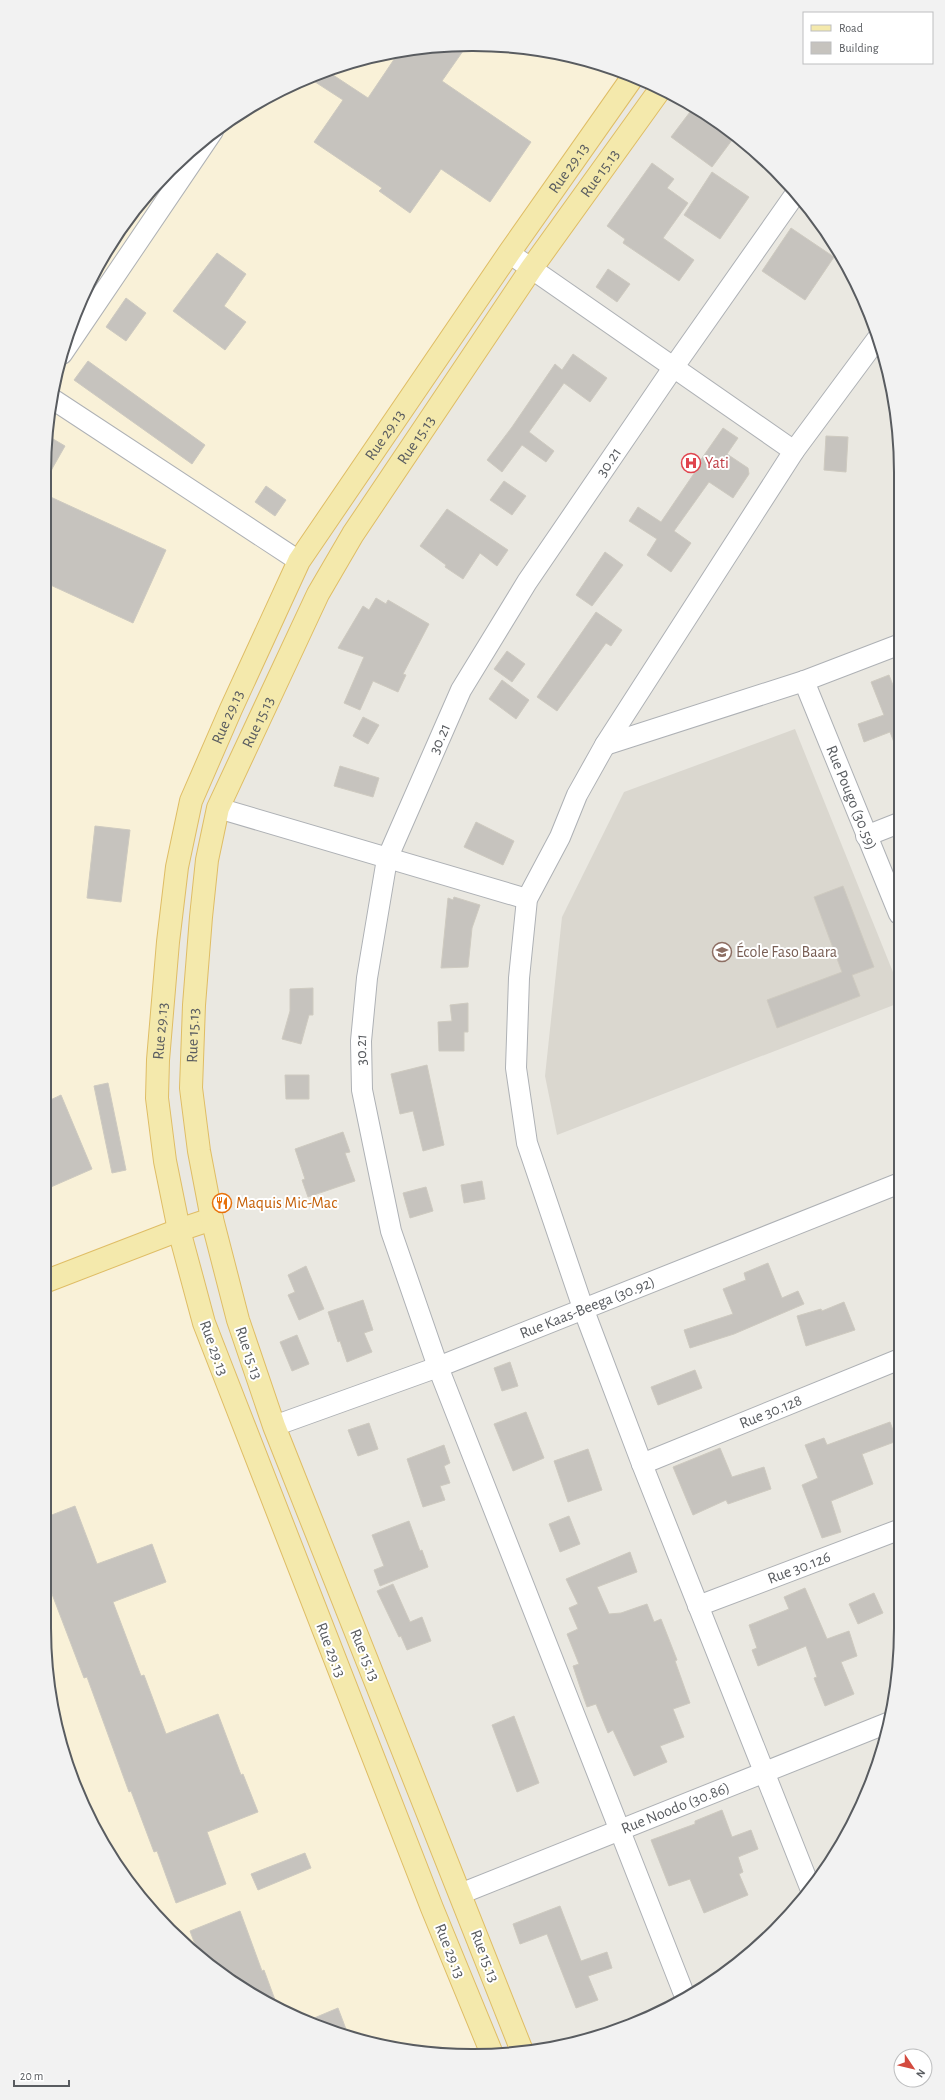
<svg xmlns="http://www.w3.org/2000/svg" width="945" height="2100" viewBox="0 0 945 2100" font-family="'Alegreya Sans',sans-serif">
	<rect width="100%" height="100%" fill="#eae8e1"/>
	<!-- commercial -->
	<polygon fill="#f9f1d8" points="445,45 529,48 610,67 632,78 299,561 191,801 157,1098 179,1230 493,2054 472,2056 389,2048 335,2033 258,1999 211,1967 150,1910 101,1842 67,1765 52,1711 44,1627 44,472 52,389 67,335 102,258 150,190 212,132 283,88 362,59"/>
	<!-- education -->
	<polygon fill="#dad7cf" points="795,729 899,987 899,1003 557,1135 545,1076 562,917 624,792"/>
	<!-- building -->
	<g fill="#c6c3be" stroke="#cecac0">
		<polygon points="445,45 454,45 463,51 442,81 531,142 490,202 441,169 410,213 379,191 382,188 314,142 343,100 309,78 327,71 368,98 399,52"/>
		<polygon points="693,108 711,116 735,136 712,167 671,137"/>
		<polygon points="652,163 674,179 667,188 688,203 663,238 694,260 679,281 623,243 625,239 607,226"/>
		<polygon points="712,172 749,197 720,239 684,215"/>
		<polygon points="791,228 834,257 805,300 762,271"/>
		<polygon points="217,253 246,274 224,306 246,322 225,350 173,311"/>
		<polygon points="608,269 630,284 617,302 596,287"/>
		<polygon points="126,298 146,313 126,341 106,327"/>
		<polygon points="573,354 607,378 590,402 564,383 529,432 554,451 546,462 522,445 502,472 487,460 512,427 555,364 562,370"/>
		<polygon points="88,361 205,445 192,464 74,380"/>
		<polygon points="723,428 738,438 727,454 748,468 749,474 733,498 709,482 674,531 691,543 671,572 647,555 657,539 629,521 638,507 661,522 695,472 693,471"/>
		<polygon points="48,436 65,446 44,483 44,472"/>
		<polygon points="826,436 848,437 846,472 824,470"/>
		<polygon points="504,481 526,496 512,515 490,500"/>
		<polygon points="266,486 286,500 275,516 255,502"/>
		<polygon points="44,494 166,550 133,623 44,582"/>
		<polygon points="447,509 508,550 497,566 480,553 463,579 445,567 446,565 420,546"/>
		<polygon points="605,552 623,565 592,606 576,595"/>
		<polygon points="376,598 386,604 388,600 429,624 403,674 406,675 398,692 373,681 360,710 344,703 364,657 338,648 363,606 369,610"/>
		<polygon points="596,612 622,630 611,646 606,643 557,711 537,697"/>
		<polygon points="507,651 525,664 512,682 494,669"/>
		<polygon points="889,675 898,698 897,750 890,732 864,742 858,724 884,715 871,682"/>
		<polygon points="502,680 529,700 516,719 489,699"/>
		<polygon points="363,717 379,725 368,744 353,736"/>
		<polygon points="340,766 379,778 373,797 334,786"/>
		<polygon points="476,822 514,841 503,865 464,847"/>
		<polygon points="95,826 130,830 121,902 87,898"/>
		<polygon points="843,886 874,967 852,975 860,996 777,1028 767,1000 842,972 814,897"/>
		<polygon points="454,897 480,905 472,928 468,967 441,968 448,898 453,900"/>
		<polygon points="313,988 313,1015 309,1015 301,1044 282,1039 290,1011 290,989"/>
		<polygon points="468,1003 468,1032 464,1032 464,1051 439,1051 438,1022 452,1021 450,1005"/>
		<polygon points="427,1065 444,1145 423,1151 413,1111 400,1114 391,1074"/>
		<polygon points="285,1075 309,1075 309,1099 286,1099"/>
		<polygon points="108,1083 126,1170 112,1173 94,1086"/>
		<polygon points="61,1095 92,1169 44,1190 44,1103"/>
		<polygon points="343,1132 350,1152 345,1153 355,1181 308,1197 302,1180 305,1179 295,1149"/>
		<polygon points="482,1181 485,1199 464,1203 461,1185"/>
		<polygon points="426,1187 433,1211 410,1218 403,1193"/>
		<polygon points="768,1263 782,1298 798,1291 804,1304 734,1334 690,1348 684,1330 733,1314 723,1289 746,1280 744,1273"/>
		<polygon points="306,1266 324,1309 299,1320 288,1295 295,1292 288,1275"/>
		<polygon points="363,1300 373,1330 364,1333 372,1352 347,1362 340,1341 338,1342 328,1312"/>
		<polygon points="844,1302 855,1330 806,1346 797,1316 821,1309 822,1311"/>
		<polygon points="297,1335 309,1364 292,1371 280,1342"/>
		<polygon points="510,1362 518,1386 502,1391 494,1368"/>
		<polygon points="695,1370 702,1388 658,1405 651,1387"/>
		<polygon points="526,1412 544,1458 513,1471 494,1424"/>
		<polygon points="890,1422 897,1441 862,1454 873,1484 831,1501 841,1532 822,1538 802,1485 818,1478 805,1445 824,1438 827,1445"/>
		<polygon points="369,1423 378,1449 358,1456 348,1430"/>
		<polygon points="444,1445 450,1463 444,1466 450,1483 440,1486 445,1500 423,1507 407,1459"/>
		<polygon points="720,1448 732,1477 764,1467 771,1489 728,1504 726,1500 693,1515 673,1467"/>
		<polygon points="588,1449 602,1490 568,1502 554,1461"/>
		<polygon points="75,1506 97,1564 152,1544 166,1582 113,1602 141,1676 144,1675 166,1734 218,1714 241,1775 243,1774 258,1812 207,1832 226,1884 176,1903 157,1851 154,1852 131,1791 129,1792 87,1677 84,1678 44,1573 44,1518"/>
		<polygon points="569,1516 580,1544 560,1552 549,1524"/>
		<polygon points="409,1521 420,1551 422,1550 428,1567 380,1586 374,1570 384,1566 372,1535"/>
		<polygon points="630,1552 637,1572 597,1587 609,1614 621,1613 647,1604 654,1622 661,1619 677,1660 675,1661 690,1703 673,1709 684,1737 660,1746 667,1762 634,1776 613,1730 608,1733 596,1704 587,1707 581,1690 573,1666 579,1664 567,1634 578,1629 569,1608 578,1604 566,1579"/>
		<polygon points="393,1584 410,1622 422,1617 431,1641 407,1650 401,1636 399,1637 377,1591"/>
		<polygon points="805,1588 827,1639 849,1631 857,1656 841,1662 854,1694 825,1706 814,1678 817,1677 806,1646 758,1666 752,1650 757,1648 749,1625 789,1609 784,1597"/>
		<polygon points="874,1593 883,1613 858,1624 849,1604"/>
		<polygon points="514,1716 539,1783 517,1792 492,1725"/>
		<polygon points="722,1810 732,1837 751,1830 758,1849 738,1857 743,1872 739,1874 748,1895 704,1913 690,1879 669,1886 651,1840 695,1824 695,1821"/>
		<polygon points="305,1853 311,1868 258,1890 251,1874"/>
		<polygon points="560,1906 581,1961 607,1952 612,1968 588,1976 598,2000 576,2008 547,1934 520,1944 513,1924"/>
		<polygon points="240,1911 262,1971 264,1970 278,2008 258,1999 211,1967 199,1955 190,1931"/>
		<polygon points="338,2008 349,2037 335,2033 307,2021"/>
	</g>
	<g fill="none" stroke-linecap="round" stroke-linejoin="round">
		<!-- minor casing -->
		<g stroke="#aeb1b5" stroke-width="22">
			<g id="minor">
				<polyline points="509,253 794,451"/>
				<polyline points="62,354 213,131"/>
				<polyline points="51,398 299,561"/>
				<path id="s1" d="M804,681L899,914"/>
				<polyline points="605,745 804,681 898,645"/>
				<polyline points="218,808 527,899"/>
				<polyline points="866,836 899,823"/>
				<path id="s2" d="M274,1426L438,1367L900,1183"/>
				<path id="s3" d="M642,1464L900,1359"/>
				<path id="s4" d="M698,1606L901,1529"/>
				<polyline points="811,1890 642,1464 583,1308 527,1143 516,1068 519,978 527,899 560,837 577,795 605,745 794,451 877,339"/>
				<path id="s5" d="M460,1894L890,1722"/>
				<path id="s6" d="M686,1999L438,1367L391,1231L362,1090L361,1041L367,978L387,859L461,690L527,582L673,368L796,193"/>
			</g>
		</g>
		<!-- major casing -->
		<g stroke="#dfbd65" stroke-width="24">
			<g id="major">
				<polyline points="44,1282 179,1230 212,1219"/>
				<path id="s7" d="M522,2051L274,1426L238,1320L212,1219L199,1151L191,1088L194,1005L201,917L207,860L218,808L318,594L353,534L531,269L659,91"/>
				<path id="s8" d="M492,2054L432,1908L204,1323L179,1230L165,1161L157,1098L158,1060L168,942L177,867L191,801L231,709L299,561L509,253L632,78"/>
			</g>
		</g>
		<!-- minor -->
		<use href="#minor" stroke="#fff" stroke-width="20"/>
		<!-- major -->
		<use href="#major" stroke="#f4e9ac" stroke-width="22"/>
	</g>
	<!-- icons -->
	<defs>
		<g id="hospital-ring" transform="scale(1)"><circle r="9.5" fill="#fff" stroke="#e0444e" stroke-width="1.5"/><path d="M-5-5h3v3.5h4V-5h3V5h-3V1.5h-4V5h-3Z" fill="#e0444e"/></g>
		<g id="school-ring" transform="scale(1)"><circle r="9.5" fill="#fff" stroke="#8d6e63" stroke-width="1.5"/><path d="M0-5L7-2L0 1L-7-2ZM-4 1L0 2.5L4 1V4Q0 6-4 4Z" fill="#8d6e63"/></g>
		<g id="restaurant-ring" transform="scale(1)"><circle r="9.5" fill="#fff" stroke="#e8710a" stroke-width="1.5"/><path d="M-5-6h1v4h1v-4h1v4h1v-4h1v5L-1.5 .5V6h-2V.5L-5-1ZM5-6V6H3V1.5H1.5Q1.5-4 5-6Z" fill="#e8710a"/></g>
	</defs>
	<g fill-rule="evenodd">
		<use href="#hospital-ring" x="691" y="463"/>
		<use href="#school-ring" x="722" y="952"/>
		<use href="#restaurant-ring" x="222" y="1203"/>
	</g>
	<g text-anchor="middle" dominant-baseline="central" stroke-width="4" stroke-linejoin="round" paint-order="stroke">
		<!-- street labels -->
		<g font-size="16" fill="#595c60" stroke="#fff">
			<text stroke="none"><textPath href="#s8" startOffset="2055">Rue 29.13</textPath></text>
			<text stroke="none"><textPath href="#s7" startOffset="2046">Rue 15.13</textPath></text>
			<text stroke="none"><textPath href="#s8" startOffset="1731">Rue 29.13</textPath></text>
			<text stroke="none"><textPath href="#s7" startOffset="1722">Rue 15.13</textPath></text>
			<text stroke="none"><textPath href="#s6" startOffset="1656">30.21</textPath></text>
			<text stroke="none"><textPath href="#s8" startOffset="1407">Rue 29.13</textPath></text>
			<text stroke="none"><textPath href="#s7" startOffset="1398">Rue 15.13</textPath></text>
			<text stroke="none"><textPath href="#s6" startOffset="1331">30.21</textPath></text>
			<text stroke="none"><textPath href="#s1" startOffset="126">Rue Pougo (30.59)</textPath></text>
			<text stroke="none"><textPath href="#s8" startOffset="1083">Rue 29.13</textPath></text>
			<text stroke="none"><textPath href="#s7" startOffset="1074">Rue 15.13</textPath></text>
			<text stroke="none"><textPath href="#s6" startOffset="1007">30.21</textPath></text>
			<text stroke="none"><textPath href="#s2" startOffset="335">Rue Kaas-Beega (30.92)</textPath></text>
			<text transform="translate(214 1348) rotate(70)">Rue 29.13</text>
			<text transform="translate(249 1353) rotate(71)">Rue 15.13</text>
			<text stroke="none"><textPath href="#s3" startOffset="139">Rue 30.128</textPath></text>
			<text stroke="none"><textPath href="#s4" startOffset="108">Rue 30.126</textPath></text>
			<text transform="translate(331 1650) rotate(69)">Rue 29.13</text>
			<text transform="translate(365 1655) rotate(68)">Rue 15.13</text>
			<text stroke="none"><textPath href="#s5" startOffset="232">Rue Noodo (30.86)</textPath></text>
			<text transform="translate(450 1951) rotate(68)">Rue 29.13</text>
			<text transform="translate(485 1956) rotate(69)">Rue 15.13</text>
		</g>
		<!-- health labels -->
		<g font-size="16" fill="#be3a42" stroke="#fff" text-anchor="start">
			<text x="705" y="463">Yati</text>
		</g>
		<!-- education labels -->
		<g font-size="16" fill="#785e54" stroke="#fff" text-anchor="start">
			<text x="736" y="952">École Faso Baara</text>
		</g>
		<!-- food labels -->
		<g font-size="16" fill="#c56008" stroke="#fff" text-anchor="start">
			<text x="236" y="1203">Maquis Mic-Mac</text>
		</g>
	</g>
	<!-- crop -->
	<path d="M0 0H945V2100H0ZM472 51H473A421 421 0 0 1 894 472V1628A421 421 0 0 1 473 2049H472A421 421 0 0 1 51 1628V472A421 421 0 0 1 472 51Z" fill="#f2f2f2" fill-rule="evenodd"/>
	<path fill="none" stroke="#595c60" stroke-width="2" d="M472 51H473A421 421 0 0 1 894 472V1628A421 421 0 0 1 473 2049H472A421 421 0 0 1 51 1628V472A421 421 0 0 1 472 51Z"/>
	<!-- legend -->
	<rect x="803" y="12" width="130" height="52" fill="#ffffff" stroke="#bdbebf"/>
	<rect x="811" y="25" width="20" height="6" fill="#f4e9ac" stroke="#bdbebf"/>
	<text x="839" y="32" font-size="12" fill="#595c60">Road</text>
	<rect x="811" y="42" width="20" height="12" fill="#c6c3be" stroke="#bdbebf"/>
	<text x="839" y="52" font-size="12" fill="#595c60">Building</text>
	<!-- north arrow -->
	<g transform="translate(913 2068) rotate(125)"><circle r="19" fill="#ffffff" stroke="#bdbebf"/>
	<path d="M0-3L7 15L0 10L-7 15Z" fill="#d34b3f"/>
	<text y="-6" font-size="11" font-weight="bold" text-anchor="middle" fill="#595c60">N</text>
	</g>
	<!-- scale -->
	<path d="M14 2080v6h55v-6" fill="none" stroke="#595c60" stroke-width="2"/>
	<text x="20" y="2080" font-size="12" fill="#595c60" stroke="#ffffff" stroke-width="3" paint-order="stroke">20 m</text>
</svg>
